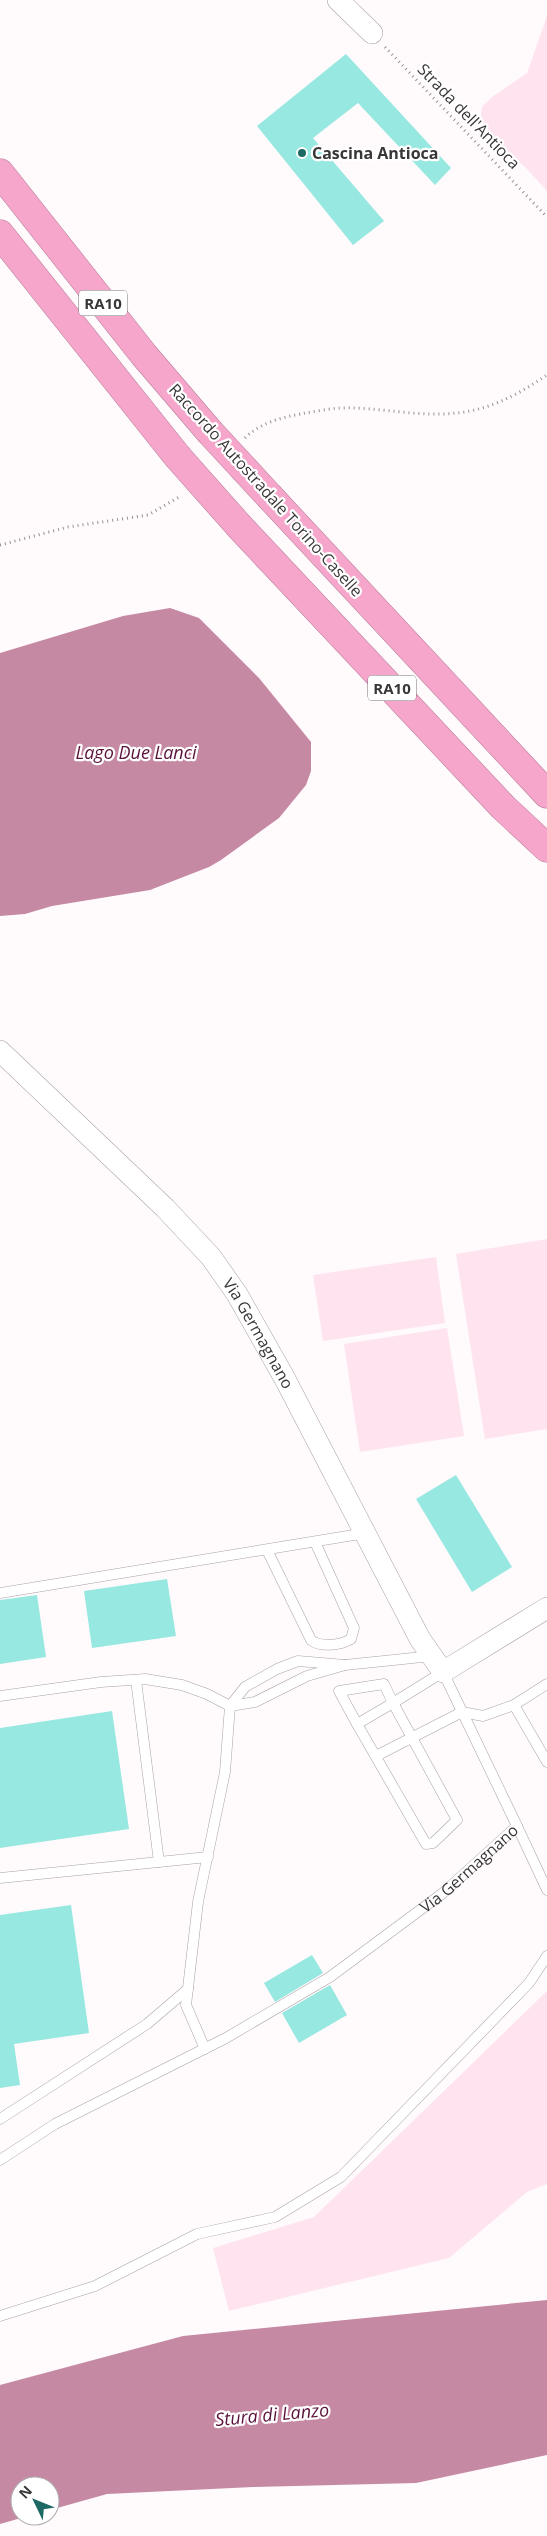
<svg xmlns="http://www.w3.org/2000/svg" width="547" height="2536" viewBox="0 0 547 2536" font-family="'Open Sans',sans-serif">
	<rect width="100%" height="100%" fill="#fffafc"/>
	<!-- green -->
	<g fill="#ffe4ef">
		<polygon points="547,16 547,191 525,167 489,136 480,122 482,107 492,97 527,73"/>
		<polygon points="547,1239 547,1429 485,1439 456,1254"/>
		<polygon points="436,1257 445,1323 323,1341 313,1275"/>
		<polygon points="447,1328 464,1436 360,1452 344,1344"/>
		<polygon points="547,1991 547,2184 527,2192 449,2258 229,2311 213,2248 314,2217"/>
	</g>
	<!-- water -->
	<g fill="#c589a4">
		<polygon points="170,608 199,618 259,678 311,742 311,771 306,785 279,818 221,860 209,867 150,890 52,906 25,914 0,916 0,653 123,616"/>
		<polygon points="547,2300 547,2455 416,2483 253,2487 107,2494 50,2510 50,2486 20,2486 20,2516 28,2516 0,2524 0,2385 183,2336"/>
	</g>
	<!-- building -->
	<g fill="#96e8e1">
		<polygon points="346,54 451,168 435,185 358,103 313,138 384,221 353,245 257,126"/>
		<polygon points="456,1475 512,1567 472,1592 416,1499"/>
		<polygon points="167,1579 176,1636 92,1648 84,1591"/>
		<polygon points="37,1595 46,1657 0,1664 0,1600"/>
		<polygon points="112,1711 129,1829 0,1848 0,1728"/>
		<polygon points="71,1905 89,2033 14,2044 20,2085 0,2088 0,1915"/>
		<polygon points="312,1955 323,1973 275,2002 264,1983"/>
		<polygon points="330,1985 347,2015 299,2043 282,2013"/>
	</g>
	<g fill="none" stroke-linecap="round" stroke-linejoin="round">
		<!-- lane casing -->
		<g stroke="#a8a2a4" stroke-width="11">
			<g id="lane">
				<path d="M267,1550L311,1640C321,1648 341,1645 351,1639L354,1628L315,1542"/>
				<polyline points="0,1593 366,1533"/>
				<polyline points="136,1680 159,1862"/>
				<polyline points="0,1696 101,1682 145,1679 182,1685 207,1694 230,1706 255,1702 307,1676 345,1665 432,1656"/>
				<polygon points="393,1703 457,1820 433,1843 426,1844 357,1724"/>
				<polyline points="514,1705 547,1762"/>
				<polyline points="376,1756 462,1712 483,1716 514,1705 547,1684"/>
				<polyline points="517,1826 547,1890"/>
				<polyline points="0,1878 208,1857"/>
				<polyline points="205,2049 186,2005 198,1902 225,1772 230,1706 245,1687 277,1669 298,1661 345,1665"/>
				<polyline points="0,2119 147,2024 188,1989"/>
				<path id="s1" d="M0,2160L55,2124L226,2038L330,1977L443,1893L517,1826L443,1672L393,1703L384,1684L339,1691L357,1724"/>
				<polyline points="0,2316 95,2286 197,2234 275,2217 341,2177 529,1983 547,1956"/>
			</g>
		</g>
		<!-- street casing -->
		<g stroke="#a8a2a4" stroke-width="22">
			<g id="street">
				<polyline points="338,0 372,33"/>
				<path id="s2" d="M0,1051L165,1208L211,1257L237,1294L285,1379L420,1639L443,1672L547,1608"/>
			</g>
		</g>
		<!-- highway casing -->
		<g stroke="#b47e98" stroke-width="29">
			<g id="highway">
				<polyline points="0,173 144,355 209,431"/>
				<polyline points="0,234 177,456"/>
				<polyline points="270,497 547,794"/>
				<polyline points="239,526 503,807 547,848"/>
			</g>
		</g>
		<!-- path -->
		<g stroke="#969294" stroke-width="3" stroke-dasharray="1 4" stroke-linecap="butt">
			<polyline points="385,47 547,217"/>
			<path d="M245,438C260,423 280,418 300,414C317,411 336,407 353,408C388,409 422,417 456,413C490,410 519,394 547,375"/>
			<polyline points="0,545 68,527 148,515 181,496"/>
		</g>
		<!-- lane -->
		<use href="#lane" stroke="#fff" stroke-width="10"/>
		<!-- street -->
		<use href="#street" stroke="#fff" stroke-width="21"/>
		<!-- highway -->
		<use href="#highway" stroke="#f6a5cb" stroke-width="28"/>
		<!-- highway-bridge casing -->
		<g stroke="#b47e98" stroke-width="29" stroke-linecap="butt">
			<g id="highway-bridge">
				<polyline points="209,431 270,497"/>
				<polyline points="177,456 239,526"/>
			</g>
		</g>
		<!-- highway-bridge -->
		<use href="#highway-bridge" stroke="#f6a5cb" stroke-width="28"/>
	</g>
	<!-- markers -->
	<circle fill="#1e6964" stroke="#fff" stroke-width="2" cx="302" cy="153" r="5"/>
	<g text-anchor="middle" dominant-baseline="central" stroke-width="4.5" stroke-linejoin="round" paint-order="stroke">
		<!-- shield labels -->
		<g fill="#fff" stroke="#747274" stroke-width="1">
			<rect x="79" y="290.5" width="48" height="25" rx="4"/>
			<rect x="368" y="675.5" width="48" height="25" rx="4"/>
		</g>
		<g font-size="15" font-weight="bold" fill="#393638">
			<text x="103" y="303">RA10</text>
			<text x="392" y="688">RA10</text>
		</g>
		<!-- street labels -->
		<g font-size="16" fill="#393638" stroke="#fff">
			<text transform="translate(469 116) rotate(46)">Strada dell'Antioca</text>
			<text transform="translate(266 490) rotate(48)">Raccordo Autostradale Torino-Caselle</text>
			<text stroke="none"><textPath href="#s2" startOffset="385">Via Germagnano</textPath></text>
			<text stroke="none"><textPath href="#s1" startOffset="554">Via Germagnano</textPath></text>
		</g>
		<!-- poi labels -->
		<g font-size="16" font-weight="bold" fill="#393638" stroke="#fff" text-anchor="start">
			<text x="312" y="153">Cascina Antioca</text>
		</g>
		<!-- water labels -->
		<g font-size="18" font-style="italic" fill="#5a123b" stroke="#fff">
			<text x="136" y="752">Lago Due Lanci</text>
			<text transform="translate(272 2414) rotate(-5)">Stura di Lanzo</text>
		</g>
	</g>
	<!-- north arrow -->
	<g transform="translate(35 2501) rotate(313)"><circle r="24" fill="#ffffff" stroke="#b0afaf"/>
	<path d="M0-4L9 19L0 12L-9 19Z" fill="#1e6964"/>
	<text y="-8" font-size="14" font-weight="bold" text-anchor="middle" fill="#393638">N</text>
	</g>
</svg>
